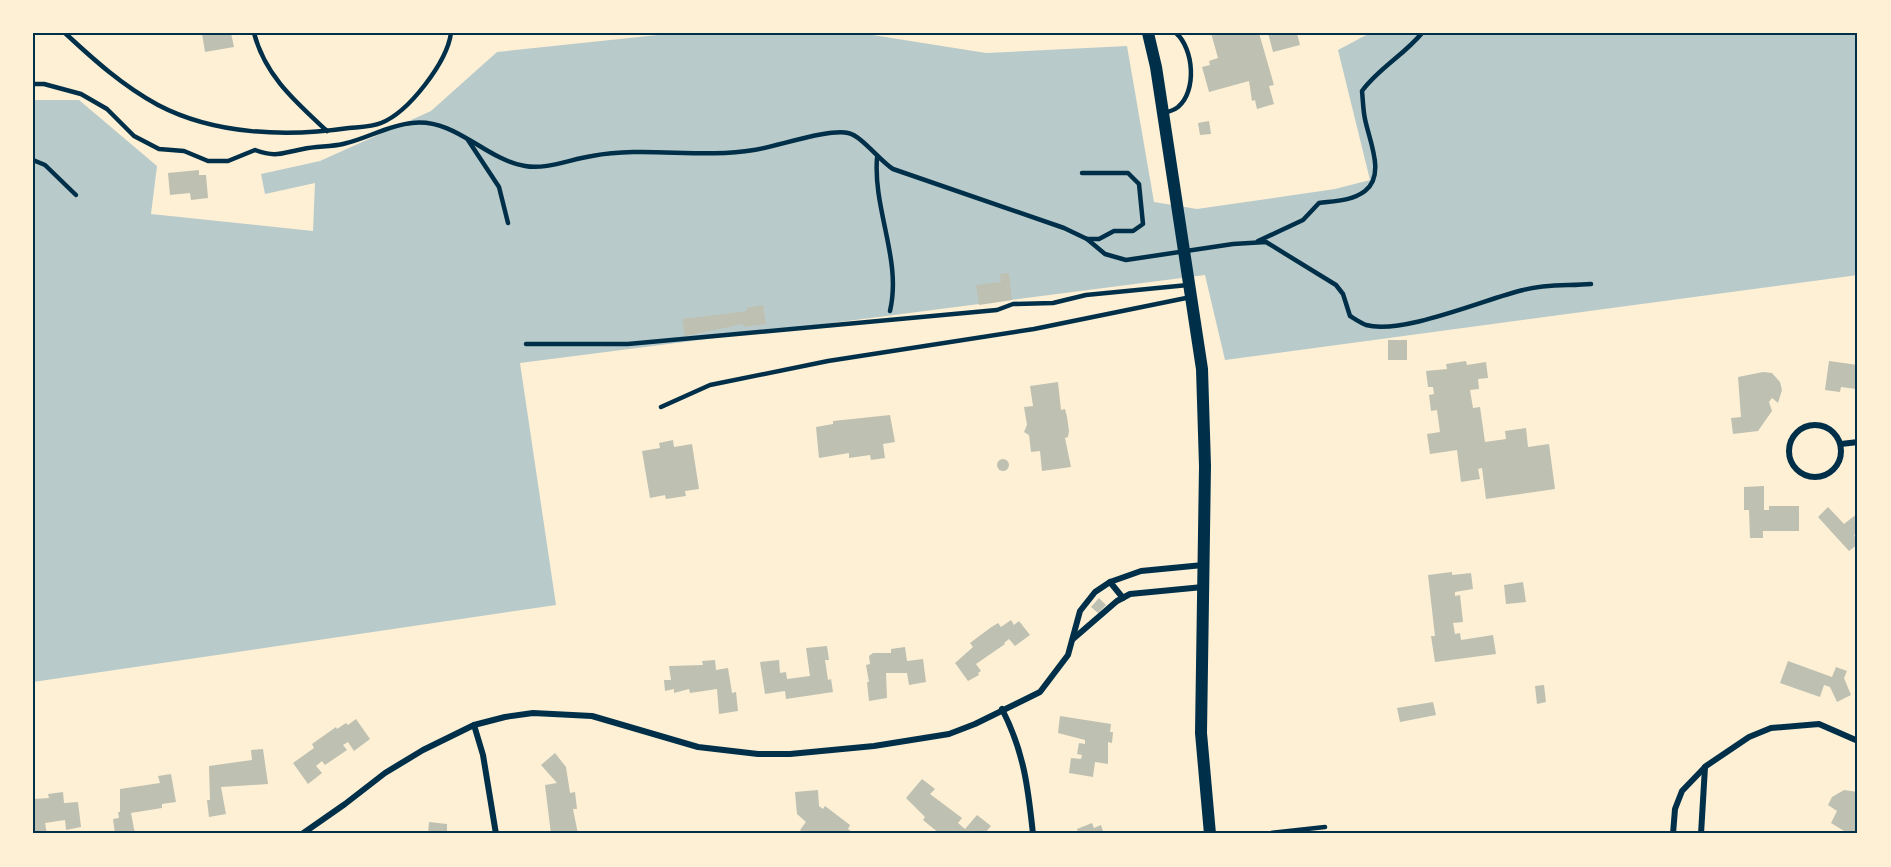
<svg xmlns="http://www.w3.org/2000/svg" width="1891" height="867" viewBox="0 0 1891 867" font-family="'Exo 2',sans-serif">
	<rect width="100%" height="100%" fill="#fdf0d5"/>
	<!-- green -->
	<polygon fill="#b9caca" points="677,33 860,33 986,53 1127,46 1154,202 1197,209 1335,189 1370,180 1338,50 1370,33 1858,33 1858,275 1225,360 1205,275 520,363 556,605 33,682 33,100 79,100 157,166 151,214 313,231 315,183 265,194 261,174 320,161 431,111 497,52"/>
	<!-- building -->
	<g fill="#bec0b2">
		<polygon points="202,33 231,33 234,47 205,52"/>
		<polygon points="1211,33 1259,33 1274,85 1269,86 1274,104 1257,109 1255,100 1252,101 1249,81 1209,92 1202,67 1210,65 1209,61 1218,58"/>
		<polygon points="1268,33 1297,33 1300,45 1273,52"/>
		<polygon points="1209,121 1211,134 1200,135 1198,123"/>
		<polygon points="199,170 199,175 206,175 208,198 191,200 190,193 170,195 168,173"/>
		<polygon points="1009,273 1012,300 979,305 976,285 1001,282 1000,274"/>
		<polygon points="763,305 766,324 744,327 743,324 685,336 682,319 747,311 746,308"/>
		<rect x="1388" y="340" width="19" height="20"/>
		<polygon points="1466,361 1467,365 1486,362 1488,378 1478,379 1479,389 1470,390 1473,408 1480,407 1485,442 1506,439 1505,431 1526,428 1528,447 1549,444 1555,489 1486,499 1482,468 1478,469 1480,479 1461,482 1457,450 1430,454 1427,434 1440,432 1437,410 1431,411 1429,395 1434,394 1433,387 1428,387 1426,371 1447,369 1446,364"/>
		<polygon points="1829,361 1858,365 1858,396 1855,396 1856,389 1841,387 1840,392 1825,390"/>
		<polygon points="1763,372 1772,373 1780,382 1782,390 1778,403 1772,398 1769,402 1772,411 1758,431 1733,434 1731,418 1741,417 1738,377"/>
		<polygon points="1058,382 1061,410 1065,409 1067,417 1069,431 1068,437 1065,438 1071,467 1042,471 1040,451 1031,452 1029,435 1024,432 1027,425 1024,407 1033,406 1030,386"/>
		<polygon points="890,415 895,442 883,444 885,458 871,460 870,455 849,458 849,453 819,458 816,427 833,424 833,421"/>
		<polygon points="673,440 674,447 692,444 699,489 685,491 686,496 666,499 665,495 650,498 642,451 660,448 659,443"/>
		<circle cx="1003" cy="465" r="6"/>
		<polygon points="1764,486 1764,510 1769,510 1769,506 1799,506 1799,531 1763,531 1763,538 1750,538 1749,510 1744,510 1744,487"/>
		<polygon points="1828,507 1844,524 1858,513 1858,532 1854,535 1858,544 1849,551 1818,517"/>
		<polygon points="1452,572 1452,575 1471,573 1473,589 1455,592 1455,596 1460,595 1463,622 1453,623 1455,634 1460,633 1461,640 1493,635 1496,654 1435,662 1431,636 1435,636 1428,575"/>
		<polygon points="1523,582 1526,602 1506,604 1504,585"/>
		<polygon points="1099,598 1106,605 1098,613 1091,607"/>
		<polygon points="1011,620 1014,625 1019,621 1030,635 1015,646 1009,639 1004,643 1005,644 976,664 981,671 978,673 979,675 968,681 955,663 973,647 970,643 990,628 998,623 1001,627"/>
		<polygon points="827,646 829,660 825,660 828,680 831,679 833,692 786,699 785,691 765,694 760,662 779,660 780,673 786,672 787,679 810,676 806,648"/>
		<polygon points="905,647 907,661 923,659 926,682 909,685 907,673 886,673 887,698 869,701 867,682 869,682 866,665 870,664 869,656 873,653 891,653 891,649"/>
		<polygon points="715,660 716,670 728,668 732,693 736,692 738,711 719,714 717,689 690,693 689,689 674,693 674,689 665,691 664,680 671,680 669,666 703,665 702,661"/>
		<polygon points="1788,661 1832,677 1836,667 1847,671 1844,678 1851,695 1837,702 1830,687 1824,685 1820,697 1780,683"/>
		<polygon points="1544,685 1546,702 1537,704 1535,686"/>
		<polygon points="1433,702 1436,715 1400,722 1397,708"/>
		<polygon points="1060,716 1111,724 1110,732 1113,732 1112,743 1108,742 1108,764 1095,762 1093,777 1069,773 1071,758 1081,759 1082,755 1077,754 1079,743 1085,744 1085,740 1058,733"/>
		<polygon points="356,719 370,739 354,751 348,742 343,745 347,750 325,765 322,761 316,766 322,773 308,784 293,763 314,748 312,744 336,727 337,729 346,723 348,725"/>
		<polygon points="263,749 268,784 221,787 226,814 209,817 207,800 210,800 209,766 252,760 251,750"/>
		<polygon points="555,753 566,767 570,793 575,792 577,809 573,809 578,834 551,834 545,785 557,783 541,765"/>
		<polygon points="171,774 176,802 162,804 162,808 131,813 135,834 115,834 113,819 119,818 118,812 120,812 120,789 160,783 158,776"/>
		<polygon points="922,779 935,789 930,794 962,818 958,823 965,829 977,815 991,826 984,834 940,834 923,820 925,817 906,798"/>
		<polygon points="818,790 819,806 823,809 825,806 850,825 848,829 855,834 806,834 800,830 806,822 797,814 795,792"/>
		<polygon points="1844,790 1858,792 1858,834 1849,834 1831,823 1837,811 1828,805 1832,797"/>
		<polygon points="63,792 64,803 78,802 81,827 66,830 65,820 45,823 47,834 33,834 33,799 49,798 48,794"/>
		<polygon points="429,822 447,824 447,834 428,834"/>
		<polygon points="1092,823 1094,828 1101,825 1104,834 1078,834 1077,829"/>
	</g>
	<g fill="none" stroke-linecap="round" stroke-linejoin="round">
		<!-- service -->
		<g stroke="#003049" stroke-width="4.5">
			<path d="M65,33C94,60 123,86 158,105C215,135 287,137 349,128C359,127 372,127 381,123C409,112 447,62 451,33"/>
			<path d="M254,33C265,76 296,102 327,131"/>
			<path d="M33,84H44L81,94L107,109L134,136L159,149L184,151L208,161H228L255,150C277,158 281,153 303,149C316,146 330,147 343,144C366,139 389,125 412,123C456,118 484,159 525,166C546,170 571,159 592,156C646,146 700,159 754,150C775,147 830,128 848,133C862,136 879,160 893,169L1064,228L1087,239H1099L1114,231H1133L1143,224L1139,184L1128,173H1082"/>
			<path d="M1164,113C1168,112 1174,110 1178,107C1197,91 1194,49 1176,33"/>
			<polyline points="468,140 499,187 508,223"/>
			<path d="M877,158C873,210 902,260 890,311"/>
			<polyline points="33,160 45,165 76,195"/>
			<path d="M1087,239L1105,254L1126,260L1233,244L1266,242L1336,285L1343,294L1350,316C1355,319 1361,323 1366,325C1403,335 1485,299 1523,290C1546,284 1568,286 1591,284"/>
			<path d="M1258,241L1303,220L1319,203C1334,201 1352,201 1365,191C1386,175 1369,140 1365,119C1363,110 1363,100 1362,91C1379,68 1404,55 1422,33"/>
			<polyline points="526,344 628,344 997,310 1013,304 1053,303 1086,295 1188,285"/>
			<polyline points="661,407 710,385 828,361 1034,329 1191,297"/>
			<polyline points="1262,834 1325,827"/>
		</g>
		<!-- minor -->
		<g stroke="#003049" stroke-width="6">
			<circle cx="1815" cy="451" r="26"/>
			<polyline points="1841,444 1858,442"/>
			<polyline points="1110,582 1123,598"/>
			<polyline points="1073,639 1117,601 1130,594 1203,587"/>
			<path d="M1002,709C1024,752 1028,787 1033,834"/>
			<polyline points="474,725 483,755 496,834"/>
			<polyline points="302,834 345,804 385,773 423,750 474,725 505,717 533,713 592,716 698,747 758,754 790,754 874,746 949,734 975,724 1040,692 1068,655 1080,611 1095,592 1110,582 1141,571 1203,565"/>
			<polyline points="1673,834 1675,809 1682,791 1706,766 1749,737 1771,728 1819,724 1858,741"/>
			<polyline points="1701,834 1705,767"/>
		</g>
		<!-- secondary -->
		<polyline stroke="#003049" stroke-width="12" points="1148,33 1156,67 1202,369 1205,466 1201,733 1210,834"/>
	</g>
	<!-- border -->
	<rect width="1891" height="867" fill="none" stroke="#fdf0d5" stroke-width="69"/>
	<rect x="34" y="34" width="1822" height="798" fill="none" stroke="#003049" stroke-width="2"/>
</svg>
